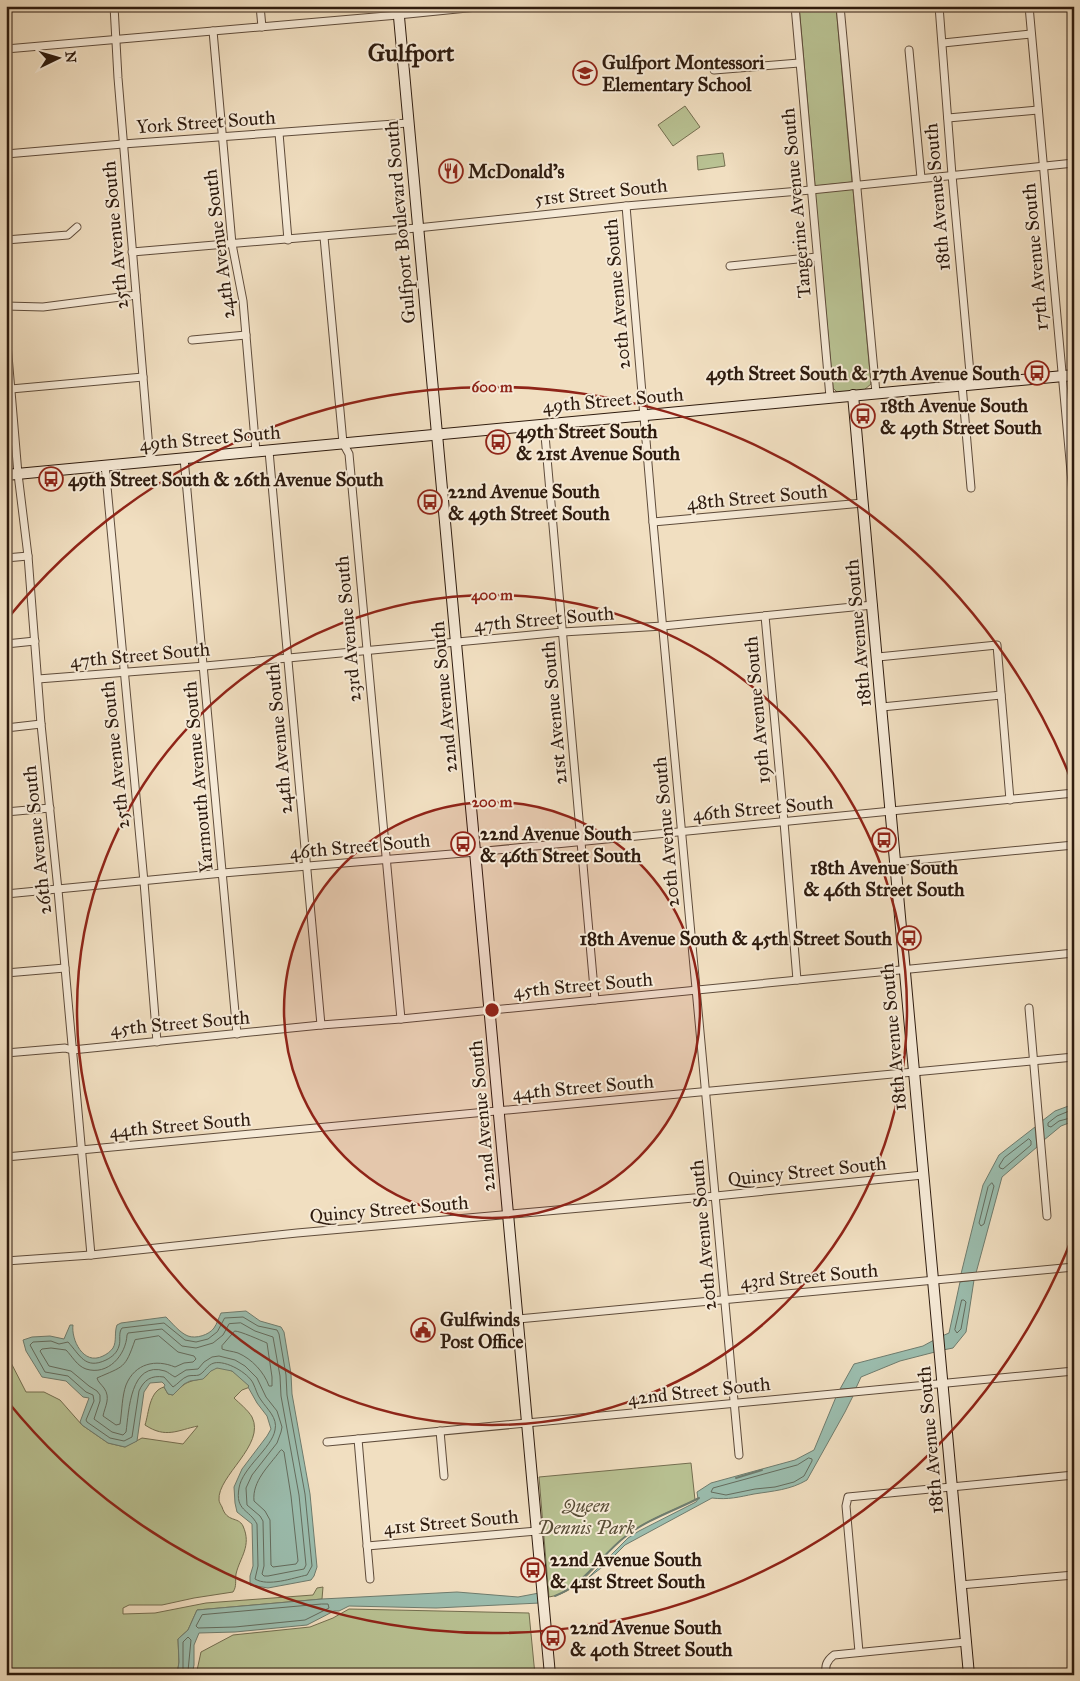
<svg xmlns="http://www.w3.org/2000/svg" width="1080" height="1681" viewBox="0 0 1080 1681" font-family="'IM FELL Great Primer',serif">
	<rect width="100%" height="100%" fill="#f1dfc1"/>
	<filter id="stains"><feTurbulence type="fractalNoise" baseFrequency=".004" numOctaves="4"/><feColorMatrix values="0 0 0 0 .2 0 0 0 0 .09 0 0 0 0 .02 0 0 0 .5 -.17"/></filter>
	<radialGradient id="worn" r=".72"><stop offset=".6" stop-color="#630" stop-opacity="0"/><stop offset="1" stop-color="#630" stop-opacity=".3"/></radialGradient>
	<!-- green -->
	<g fill="#b9c293" stroke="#746e50">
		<polygon points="799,6 836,6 852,182 815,186"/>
		<polygon points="685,106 700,127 673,146 658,125"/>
		<polygon points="723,153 725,166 698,170 697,156"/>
		<polygon points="853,189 871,384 864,390 838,393 833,388 815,193"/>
		<path d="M6,1347L7,1355L26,1392H44L60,1400L82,1425L108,1443L125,1447L142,1438L183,1444L198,1426C178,1430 166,1439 145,1425C149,1413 149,1391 164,1387L168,1394L173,1395C178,1390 183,1384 189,1382C193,1380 199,1380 204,1378C208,1375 211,1369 216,1368C230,1365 241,1378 250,1387L242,1390L234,1398C239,1403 248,1410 252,1417C266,1445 217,1476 219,1500C219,1502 221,1505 222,1507C227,1523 238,1516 243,1526C252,1546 240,1557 236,1574C235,1581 237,1586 233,1592L194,1598L162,1605H129L123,1608V1614L155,1613L206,1603L313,1595L317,1588L323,1587L322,1599L197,1610L188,1630L178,1639L179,1662L177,1675H14L6,1665Z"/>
		<path d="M691,1463L695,1500C672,1511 646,1520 626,1536C601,1555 583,1592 549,1597L539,1477Z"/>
		<polygon points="349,1609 529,1613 535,1675 196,1675 201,1652 233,1635 310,1627 333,1618"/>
	</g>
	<!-- water -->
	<g fill="#9bbdae" stroke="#6f7c6e">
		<polygon points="1074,1104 1074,1121 1061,1126 1044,1140 1042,1121 1055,1111"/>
		<polygon points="1035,1127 1037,1147 1002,1177 976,1273 961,1274 983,1185 999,1155"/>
		<polygon points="974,1280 966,1332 953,1348 943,1350 942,1336 949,1333 960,1282"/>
		<path d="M246,1311L260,1321L281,1327L284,1332L291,1374L292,1394L310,1494L317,1567L314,1576L311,1580L268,1588L250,1585V1576L253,1566L252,1524L237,1512L235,1503L234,1487L242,1469L267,1436L271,1429L267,1416L257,1403L248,1387L249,1386L232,1371L217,1368L211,1371L203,1379L190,1381L184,1384L173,1395L168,1394L164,1387L165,1385L162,1382L150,1383L144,1392L137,1441L125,1447L108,1443L82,1425L80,1422L89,1398L83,1397L66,1381L42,1377L26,1351L23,1340L32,1337L50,1336L64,1339L70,1325H73C71,1339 83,1366 103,1356C107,1354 110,1352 113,1348C117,1341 114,1333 117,1325L121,1323L166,1317C172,1323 180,1333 188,1336C196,1339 209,1335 214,1328C217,1324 219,1317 221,1313Z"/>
		<polygon points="934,1340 935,1352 900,1361 861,1377 856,1388 840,1389 854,1364 923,1346"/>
		<path d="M853,1396L845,1412L807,1480C790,1490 773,1491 754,1494C739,1497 728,1500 712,1498L625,1545L605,1565L588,1578L628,1538L639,1531L696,1502L698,1499L697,1492L711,1483L795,1460L814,1450L836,1397Z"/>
		<polygon points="457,1592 518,1597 539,1593 540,1603 436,1608 349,1606 339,1611 334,1611 307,1625 235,1632 199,1633 194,1645 194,1665 192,1675 177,1675 179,1662 178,1639 188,1630 197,1610 322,1599"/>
	</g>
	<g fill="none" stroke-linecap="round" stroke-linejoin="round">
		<!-- shore -->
		<g stroke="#646c5e" stroke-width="1">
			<polyline points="1074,1109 1057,1116 1048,1123 1048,1126 1051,1127 1059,1121 1074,1117"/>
			<polygon points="1029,1139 1031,1141 1031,1145 1003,1169 1000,1168 999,1166 1004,1158"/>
			<polygon points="992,1183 994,1186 984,1224 981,1226 979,1223 988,1187"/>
			<polygon points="962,1300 964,1300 966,1302 961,1329 957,1333 955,1330"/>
			<path d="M225,1318L243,1317L258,1326L277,1330L279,1334L286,1375L287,1395L305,1494L312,1566L307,1575C293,1578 268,1587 255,1579L258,1566L257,1524C249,1509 235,1511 239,1488C242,1468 272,1448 275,1430C278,1418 267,1409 261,1400C257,1395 256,1389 253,1383C248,1373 226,1360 214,1363C207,1365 205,1372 199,1375C196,1376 192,1375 188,1376C182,1378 178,1384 173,1387L164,1377C151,1375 144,1380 139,1391L132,1437L124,1441L110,1438L87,1422L86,1420L94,1401L93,1395L86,1392L68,1376L45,1372L30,1345L33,1342L51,1341L59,1344L68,1342C80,1355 85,1370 106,1360C112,1357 117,1353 119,1346C121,1340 118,1333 122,1328L164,1323L185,1340L196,1342L208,1339L217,1332Z"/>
			<path d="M241,1323L255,1331L273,1337L280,1376L281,1396L299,1495L306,1565L304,1569L268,1576H264L262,1574L264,1566L263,1521L260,1516L247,1505L246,1488L252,1475L277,1443L281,1432L282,1427L277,1411L266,1397L257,1378L245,1366L235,1360L219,1356L212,1357L204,1362L198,1369L186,1370L175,1377C171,1375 168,1372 165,1371C130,1360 129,1411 126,1432L123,1435L112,1432L94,1419L100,1401V1395L97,1391L89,1386L71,1371L49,1366L40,1351L42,1349L51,1348L66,1350C72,1356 77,1366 86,1369C108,1376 126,1355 127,1335L128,1333L162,1329L182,1346L196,1348L213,1343L223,1335L229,1324Z"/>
			<path d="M235,1331C240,1331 260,1340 267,1343L272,1377V1386H269C264,1372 252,1359 238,1353C232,1351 227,1351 222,1349V1346Z"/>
			<path d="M159,1336L178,1352L194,1356L196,1359L193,1362L184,1363L175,1367C156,1359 135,1363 126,1385C122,1396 122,1411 120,1424L116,1425L103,1416C105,1406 111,1398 104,1388C101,1384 98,1382 97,1378C124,1366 125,1369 135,1340Z"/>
			<path d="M282,1450L284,1452L291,1496L298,1561L296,1564L273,1567L271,1565L270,1520L265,1511L254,1501C252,1481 269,1466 280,1451Z"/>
			<polygon points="809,1458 812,1459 812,1461 804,1476 794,1482 775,1487 755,1489 726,1495 711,1492 713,1488 797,1465"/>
			<polygon points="322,1604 328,1604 329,1608 305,1620 235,1627 198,1628 196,1626 202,1615"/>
			<polyline points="182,1675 185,1672 183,1670 183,1642 188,1637 191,1640 188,1671 186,1672 188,1675"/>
		</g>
		<!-- stream -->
		<g stroke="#6f7c6e" stroke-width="2">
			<polyline points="736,1478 762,1470"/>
			<path d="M555,1596C585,1584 601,1555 626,1536C646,1520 676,1510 699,1498"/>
		</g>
		<!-- street casing -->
		<g stroke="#5f4c3b" stroke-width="9">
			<g id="street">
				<polyline points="114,6 118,78 150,461"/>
				<polyline points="260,6 262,27"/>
				<polyline points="795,6 830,397"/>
				<polyline points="840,6 876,393"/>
				<polyline points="939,6 952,175 971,384"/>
				<polyline points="1029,6 1074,505"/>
				<polyline points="213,31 232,244 243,301 256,452"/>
				<polyline points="943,43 1031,34"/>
				<polyline points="6,49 398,15 487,6"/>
				<polyline points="909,50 921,178"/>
				<polyline points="714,70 799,63"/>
				<polyline points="948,118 1038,110"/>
				<polyline points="279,133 288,240"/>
				<polyline points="6,154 123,144 408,123"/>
				<polyline points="626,206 653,522 739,1455"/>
				<polyline points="324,237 343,443 349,454 401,1019"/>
				<polyline points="6,240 68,235 77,227"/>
				<polyline points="132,252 417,228 626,206 811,190 1074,163"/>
				<polyline points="730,266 817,257"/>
				<polyline points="6,306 43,307 136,295"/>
				<polyline points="6,332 18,474 28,556 41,724 58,890 91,1255"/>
				<polyline points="192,340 246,335"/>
				<polyline points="962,385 971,488"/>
				<polyline points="11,389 143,377"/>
				<polyline points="544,424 595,1000"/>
				<polyline points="269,451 321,1025"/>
				<polyline points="184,458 237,1034"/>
				<polyline points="105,465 144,882 157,1042"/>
				<polyline points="653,522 863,503"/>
				<polyline points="6,558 28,556"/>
				<polyline points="765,616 784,822 797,980"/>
				<polyline points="6,644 35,641"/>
				<polyline points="878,657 997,645 1010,800"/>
				<polyline points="38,679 205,666 563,632 663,626 873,605"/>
				<polyline points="882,707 1001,695"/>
				<polyline points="6,728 41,724"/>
				<polyline points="6,812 50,808"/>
				<polyline points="895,862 1074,845"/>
				<polyline points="6,894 223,873 476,852 1074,793"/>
				<polyline points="6,973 65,968"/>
				<polyline points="1029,1008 1047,1216"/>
				<polyline points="6,1053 65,1048 72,1050 321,1025 401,1019 1074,953"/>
				<polyline points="6,1157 1074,1057"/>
				<polyline points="6,1261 91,1255 297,1233 716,1196 923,1175"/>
				<polyline points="518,1319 1074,1267"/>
				<polyline points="440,1431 444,1476"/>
				<polyline points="358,1439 370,1579"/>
				<polyline points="327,1442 1074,1371"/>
				<polyline points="367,1546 537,1531"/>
				<polyline points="960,1585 1074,1575"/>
				<polyline points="859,1652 846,1506 848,1497 1074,1475"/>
				<path d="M826,1675C825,1666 826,1661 834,1655L966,1642"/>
			</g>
		</g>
		<!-- secondary casing -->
		<g stroke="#2e1b0e" stroke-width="12">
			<g id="secondary">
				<polyline points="398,6 550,1675"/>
				<path d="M853,395C893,822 928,1248 969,1675"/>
				<polyline points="6,475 1074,375"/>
			</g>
		</g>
		<!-- street -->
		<use href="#street" stroke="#f6ead7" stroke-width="7"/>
		<!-- secondary -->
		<use href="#secondary" stroke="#f6ead7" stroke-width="10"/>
	</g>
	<!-- distance rings -->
	<circle cx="492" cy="1010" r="208" fill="#8f2418" fill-opacity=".12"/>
	<g fill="none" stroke="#8f2418" stroke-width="2.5">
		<circle cx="492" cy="1010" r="208"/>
		<circle cx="492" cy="1010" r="415"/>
		<path d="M1074 1233A623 623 0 0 1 8 1402M8 618A623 623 0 0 1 1074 787"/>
	</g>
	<!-- icons -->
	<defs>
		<g id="school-ring" transform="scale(1.25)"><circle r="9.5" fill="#f6ead7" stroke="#8f2418" stroke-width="1.5"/><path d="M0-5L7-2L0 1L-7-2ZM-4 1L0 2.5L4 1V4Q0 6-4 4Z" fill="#8f2418"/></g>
		<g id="restaurant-ring" transform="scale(1.25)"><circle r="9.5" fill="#f6ead7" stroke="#8f2418" stroke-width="1.5"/><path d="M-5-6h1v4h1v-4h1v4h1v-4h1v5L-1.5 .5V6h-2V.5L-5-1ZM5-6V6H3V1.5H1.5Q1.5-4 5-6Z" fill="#8f2418"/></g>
		<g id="bus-ring" transform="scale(1.25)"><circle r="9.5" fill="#f6ead7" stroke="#8f2418" stroke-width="1.5"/><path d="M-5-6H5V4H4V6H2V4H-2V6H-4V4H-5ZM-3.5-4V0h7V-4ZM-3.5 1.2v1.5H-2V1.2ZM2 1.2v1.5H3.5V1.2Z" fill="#8f2418"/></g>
		<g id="civic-ring" transform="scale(1.25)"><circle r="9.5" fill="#f6ead7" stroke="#8f2418" stroke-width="1.5"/><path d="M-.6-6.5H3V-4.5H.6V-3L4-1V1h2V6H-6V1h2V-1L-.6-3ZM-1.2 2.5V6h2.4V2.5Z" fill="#8f2418"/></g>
	</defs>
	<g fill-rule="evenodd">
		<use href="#school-ring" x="585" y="73"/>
		<use href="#restaurant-ring" x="451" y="171"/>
		<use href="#bus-ring" x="1037" y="373"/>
		<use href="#bus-ring" x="863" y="416"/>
		<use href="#bus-ring" x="498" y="442"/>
		<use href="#bus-ring" x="51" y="479"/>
		<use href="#bus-ring" x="430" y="502"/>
		<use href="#bus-ring" x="884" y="840"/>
		<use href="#bus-ring" x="463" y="844"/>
		<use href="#bus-ring" x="909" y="938"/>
		<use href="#civic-ring" x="423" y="1330"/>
		<use href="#bus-ring" x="533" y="1570"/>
		<use href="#bus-ring" x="553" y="1638"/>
	</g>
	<g text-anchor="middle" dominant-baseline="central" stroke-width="4" stroke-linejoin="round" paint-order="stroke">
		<!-- poi labels -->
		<g font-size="19" font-weight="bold" fill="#2e1b0e" stroke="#f6ead7" text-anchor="start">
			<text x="602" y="62">Gulfport Montessori<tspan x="602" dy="22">Elementary School</tspan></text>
			<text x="468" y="171">McDonald's</text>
			<text x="1020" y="373" text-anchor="end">49th Street South &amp; 17th Avenue South</text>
			<text x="880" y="405">18th Avenue South<tspan x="880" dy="22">&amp; 49th Street South</tspan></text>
			<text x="516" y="431">49th Street South<tspan x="516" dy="22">&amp; 21st Avenue South</tspan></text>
			<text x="68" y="479">49th Street South &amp; 26th Avenue South</text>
			<text x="448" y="491">22nd Avenue South<tspan x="448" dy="22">&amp; 49th Street South</tspan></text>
			<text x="480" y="833">22nd Avenue South<tspan x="480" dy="22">&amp; 46th Street South</tspan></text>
			<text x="884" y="867" text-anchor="middle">18th Avenue South<tspan x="884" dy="22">&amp; 46th Street South</tspan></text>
			<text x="892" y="938" text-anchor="end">18th Avenue South &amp; 45th Street South</text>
			<text x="440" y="1319">Gulfwinds<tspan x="440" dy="22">Post Office</tspan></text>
			<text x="550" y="1559">22nd Avenue South<tspan x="550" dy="22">&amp; 41st Street South</tspan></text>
			<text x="570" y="1627">22nd Avenue South<tspan x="570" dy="22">&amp; 40th Street South</tspan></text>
		</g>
		<!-- street labels -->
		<g font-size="19" fill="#2e1b0e" stroke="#f6ead7">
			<text transform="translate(206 122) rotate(-4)">York Street South</text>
			<text transform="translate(601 192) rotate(-6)">51st Street South</text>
			<text transform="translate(937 197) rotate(-95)">18th Avenue South</text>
			<text transform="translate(796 203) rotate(-95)">Tangerine Avenue South</text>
			<text transform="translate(400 222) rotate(-95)">Gulfport Boulevard South</text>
			<text transform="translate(115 235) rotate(-95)">25th Avenue South</text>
			<text transform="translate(219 244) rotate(-97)">24th Avenue South</text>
			<text transform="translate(1035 257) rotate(-95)">17th Avenue South</text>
			<text transform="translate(617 294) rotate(-95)">20th Avenue South</text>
			<text transform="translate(613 400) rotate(-5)">49th Street South</text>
			<text transform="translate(210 438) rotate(-5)">49th Street South</text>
			<text transform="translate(757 497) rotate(-5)">48th Street South</text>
			<text transform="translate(544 619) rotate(-5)">47th Street South</text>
			<text transform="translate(348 629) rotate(-95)">23rd Avenue South</text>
			<text transform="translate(858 633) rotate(-95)">18th Avenue South</text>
			<text transform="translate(140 655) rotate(-5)">47th Street South</text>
			<text transform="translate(444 697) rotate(-95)">22nd Avenue South</text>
			<text transform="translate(757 710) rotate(-95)">19th Avenue South</text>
			<text transform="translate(554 713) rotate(-95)">21st Avenue South</text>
			<text transform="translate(279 739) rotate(-95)">24th Avenue South</text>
			<text transform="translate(115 755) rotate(-96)">25th Avenue South</text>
			<text transform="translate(198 777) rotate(-95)">Yarmouth Avenue South</text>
			<text transform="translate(763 808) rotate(-5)">46th Street South</text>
			<text transform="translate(666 832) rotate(-95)">20th Avenue South</text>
			<text transform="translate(37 840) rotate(-96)">26th Avenue South</text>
			<text transform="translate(360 846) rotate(-5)">46th Street South</text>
			<text transform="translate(583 985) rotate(-5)">45th Street South</text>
			<text transform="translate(180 1023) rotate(-5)">45th Street South</text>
			<text transform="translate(893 1037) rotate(-95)">18th Avenue South</text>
			<text transform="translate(583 1087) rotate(-5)">44th Street South</text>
			<text transform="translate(482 1116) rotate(-95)">22nd Avenue South</text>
			<text transform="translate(180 1125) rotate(-5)">44th Street South</text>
			<text transform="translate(807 1171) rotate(-6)">Quincy Street South</text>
			<text transform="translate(389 1209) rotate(-5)">Quincy Street South</text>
			<text transform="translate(703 1235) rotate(-95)">20th Avenue South</text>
			<text transform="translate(809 1276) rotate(-5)">43rd Street South</text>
			<text transform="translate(699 1391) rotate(-6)">42nd Street South</text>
			<text transform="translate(930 1440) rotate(-95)">18th Avenue South</text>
			<text transform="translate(451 1522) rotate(-5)">41st Street South</text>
		</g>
		<!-- park labels -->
		<g font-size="19" font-style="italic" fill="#584d36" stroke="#f6ead7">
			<text x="586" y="1505">Queen<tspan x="586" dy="22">Dennis Park</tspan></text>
		</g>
		<!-- district labels -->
		<g font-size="24" font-weight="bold" fill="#2e1b0e" stroke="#f6ead7">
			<text x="411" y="53">Gulfport</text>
		</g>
	</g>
	<circle cx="492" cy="1010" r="8" fill="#8f2418" stroke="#f6ead7" stroke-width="2.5"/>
	<g font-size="15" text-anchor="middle" font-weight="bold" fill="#8f2418" stroke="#f6ead7" stroke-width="4" stroke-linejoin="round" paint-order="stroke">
		<text x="492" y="392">600 m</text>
		<text x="492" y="600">400 m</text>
		<text x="492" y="807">200 m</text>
	</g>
	<!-- margin -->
	<rect width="1080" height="1681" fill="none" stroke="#f1dfc1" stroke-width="25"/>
	<rect x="8" y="8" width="1065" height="1666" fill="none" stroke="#2e1b0e" stroke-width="2.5"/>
	<rect x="12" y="12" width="1055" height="1656" fill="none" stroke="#2e1b0e"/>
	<!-- north arrow -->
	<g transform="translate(58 58) rotate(85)" stroke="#f6ead7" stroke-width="4" paint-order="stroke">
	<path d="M0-4L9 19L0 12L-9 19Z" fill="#2e1b0e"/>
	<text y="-8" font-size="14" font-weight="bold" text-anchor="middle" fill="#2e1b0e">N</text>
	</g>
	<rect width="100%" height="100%" filter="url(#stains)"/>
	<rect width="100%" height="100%" fill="url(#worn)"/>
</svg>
